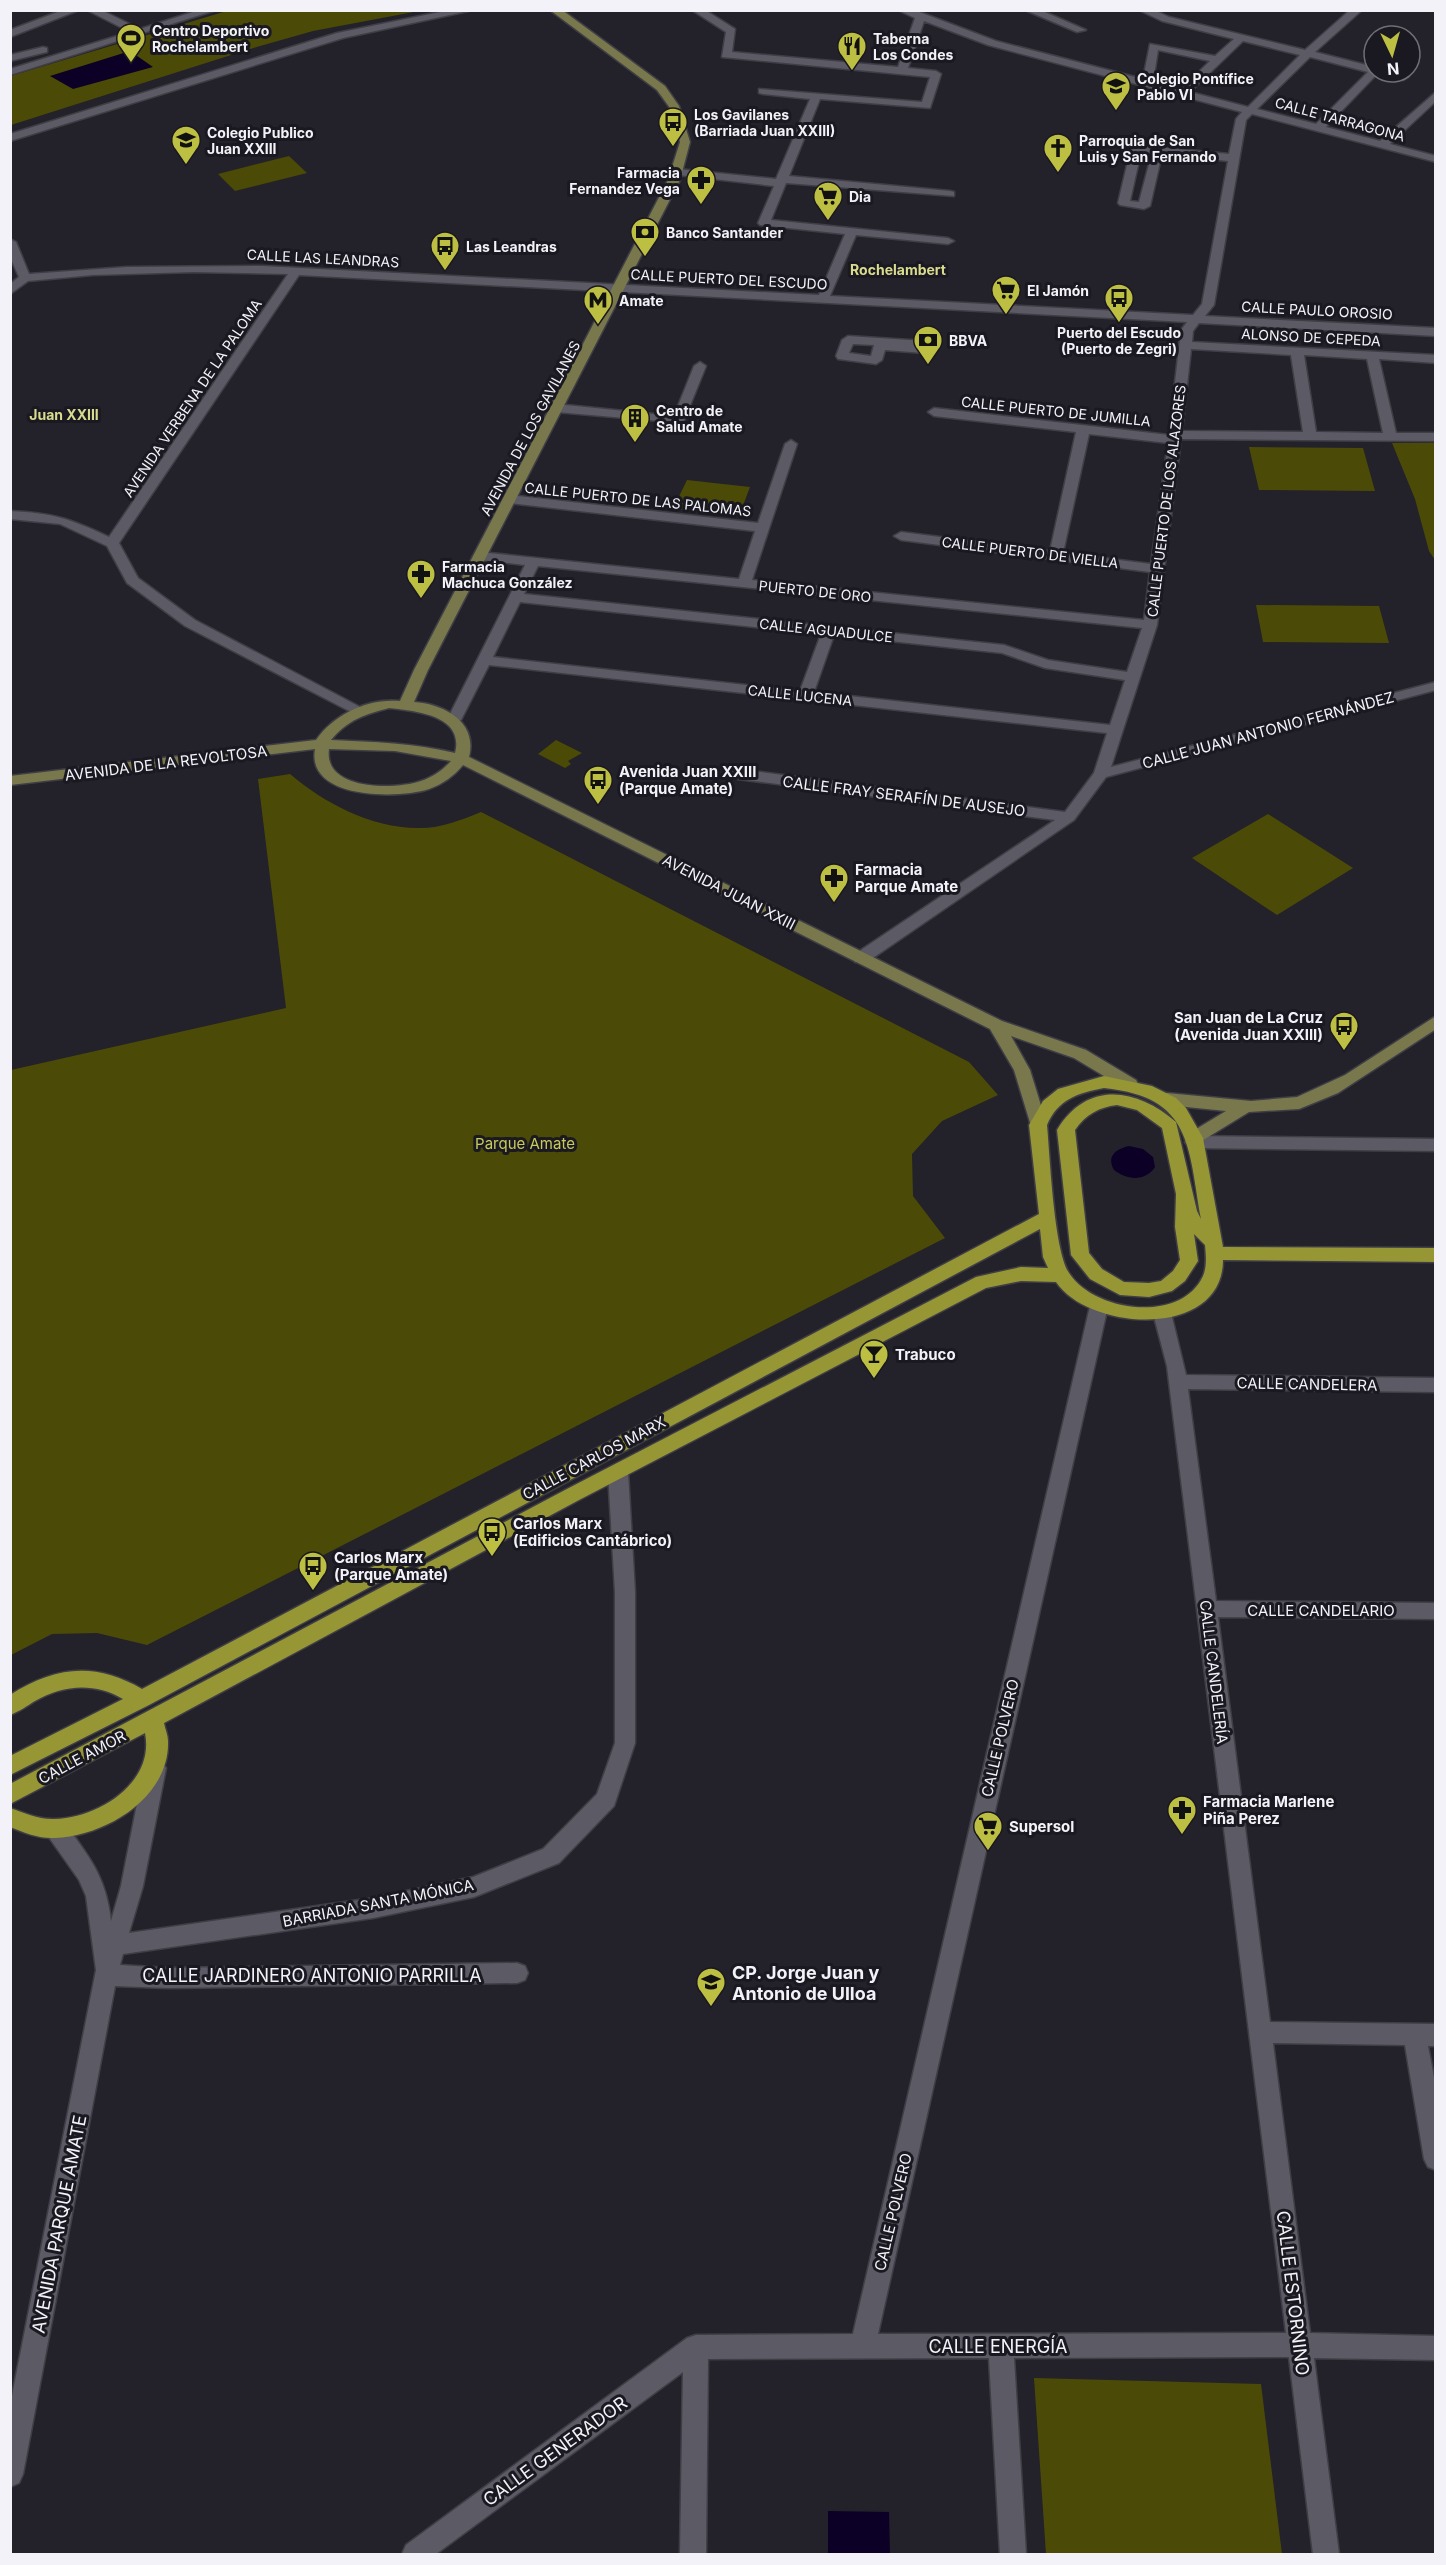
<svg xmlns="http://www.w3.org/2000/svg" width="1446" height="2565" viewBox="0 0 1446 2565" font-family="Inter,sans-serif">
	<rect width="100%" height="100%" fill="#23212a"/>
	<!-- green -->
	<g fill="#4b4b07">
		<polygon points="230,10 419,11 313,31 250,49 11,125 11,76"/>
		<polygon points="289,156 307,173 235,191 218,174"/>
		<polygon points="1392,443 1435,443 1435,560 1429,551 1415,499"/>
		<polygon points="1249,447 1363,448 1375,491 1259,490"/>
		<polygon points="687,480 750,487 739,516 673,509"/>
		<polygon points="1256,605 1379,606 1389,643 1263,642"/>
		<polygon points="556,740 582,753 568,761 571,764 565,768 538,754"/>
		<path d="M290,774C324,803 373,829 420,828C442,828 461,820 481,812L969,1062L998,1095L942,1121L912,1154L913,1196L945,1238L147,1645L97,1633L52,1634L11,1655V1070L286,1008L258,779Z"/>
		<polygon points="1268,814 1353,868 1277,915 1192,858"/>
		<polygon points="1034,2378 1261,2384 1282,2554 1046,2554"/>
	</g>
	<!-- water -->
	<g fill="#0d0026">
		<polygon points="130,51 153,67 73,89 50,76"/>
		<path d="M1129,1146L1143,1149L1153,1157L1155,1167C1145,1182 1127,1180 1114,1170C1106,1156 1116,1149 1129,1146Z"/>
		<polygon points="828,2511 889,2512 890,2554 828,2554"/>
	</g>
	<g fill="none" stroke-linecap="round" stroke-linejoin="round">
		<!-- street casing -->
		<g stroke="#3f3e45" stroke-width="3">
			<g id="street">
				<polygon points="63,10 79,10 10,37 10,30"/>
				<polygon points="87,10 101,10 140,29 199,10 216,10 10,75 10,69 130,32"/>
				<polygon points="450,10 473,10 343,38 10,141 10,134 337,33"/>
				<path d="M692,10H705L735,29L732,52L898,67L915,18L898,10H914L996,41L1143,79L1150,44L1215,56L1234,39L1162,21L1139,10H1154L1169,17L1305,50L1350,10H1362L1315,52L1374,67V72H1395L1408,77L1403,80L1378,73L1326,127L1380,141L1436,92V101L1390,144L1436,156V162L1252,114L1246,120L1214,305L1205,316L1436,328V336L1199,323L1193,331L1192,342L1436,355V363L1379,359L1396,433H1436V441L1181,439L1157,625L1111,767L1436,682V690L1106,777L1074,820L867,962H855L853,958L855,954L1055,820L738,779L733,777L731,774L733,771L738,769L1065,812L1094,773L1107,733L489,665L461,720L454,724L449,723L447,720L525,565L480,560L473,556L480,552L739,579L755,531L509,503L502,499L509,495L758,523L785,444L791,440L797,444L752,580L1144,620L1150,572L901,540L894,536L901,532L1050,551L1076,432L934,416L928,412L934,408L1169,435L1181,330L1187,322L299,275L119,543L138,578L195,620L362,708L364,711L362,714L357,715L185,626L127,583L107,546L60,524L10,519V511C53,513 71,519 109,537L288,274L194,272L93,275L28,281L10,294V284L19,277L10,257V239L16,242L29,274L127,267L262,266L819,295L845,234L760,225L758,223L774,186L678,175L672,172L678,169L776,179L810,99L763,94L759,93V89L922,102L930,77L722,57L726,32ZM924,21L988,45L1242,112L1236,119L1229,154L1136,145L1131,148L1118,203L1120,205L1144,209L1150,206L1162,154L1228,161L1202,304L1193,315L830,296L856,235L948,244L954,241L948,238L771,220L786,183L954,196V192L950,191L789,176L820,99L930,108L941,74L936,71L908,68ZM1243,41L1300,55L1248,107L1190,92ZM1158,50L1210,61L1181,89L1153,82ZM1310,57L1368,72L1316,124L1257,109ZM1141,152L1152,153L1139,202L1130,201ZM1191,349L1291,355L1303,432L1182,431ZM1304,355L1367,359L1383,433L1316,432ZM1089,434L1168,443L1151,564L1063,553ZM538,566L1142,628L1127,672L1048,660L1004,645L524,594ZM520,602L821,634L800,691L493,657ZM834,635L1002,653L1045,668L1125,680L1110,725L814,692Z"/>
				<polygon points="1025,10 1040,10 1086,30 1077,32"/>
				<polygon points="43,47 47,48 47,52 10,61 10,55"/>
				<path d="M848,336L925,341L931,345L928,352L924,353L885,350L882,360L876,364L838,359L836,356L842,340ZM853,344L874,345L871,356L849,353Z"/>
				<polygon points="700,362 706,366 683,423 556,412 550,408 556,404 674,416 694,366"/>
				<polygon points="1194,1136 1436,1139 1436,1151 1194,1148 1188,1146 1185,1142 1188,1138"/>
				<polygon points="1099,1299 1105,1301 1108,1306 878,2334 1286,2333 1167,1366 1153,1313 1156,1308 1162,1306 1168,1308 1171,1313 1186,1375 1436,1378 1436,1392 1188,1389 1216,1601 1436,1603 1436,1619 1218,1617 1270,2022 1436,2024 1436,2046 1428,2046 1436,2088 1436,2170 1428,2167 1424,2159 1405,2045 1273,2043 1310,2333 1436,2336 1436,2360 1314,2358 1339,2554 1313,2554 1289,2357 1014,2358 1026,2554 1000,2554 989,2358 708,2359 706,2554 680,2554 683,2372 436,2554 402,2554 406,2545 687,2338 696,2335 853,2334 1090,1306 1093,1301"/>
				<path d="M618,1464L625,1467L628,1472L635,1592V1743L614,1806L559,1863L474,1897L373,1918L123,1954L120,1965L168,1968L517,1963L525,1966L528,1973L525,1980L517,1983L168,1988L115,1986L23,2474L19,2483L10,2487V2406L96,1970L86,1896L79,1880L48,1836L45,1829L48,1822L56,1820L64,1822C89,1857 106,1876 111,1921L121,1886L144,1768L148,1762L155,1759L162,1762L166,1768L143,1886L129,1933L373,1898L473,1877L543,1849L597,1794L615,1743V1592L608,1472L611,1467Z"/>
			</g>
		</g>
		<!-- secondary casing -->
		<g stroke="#3f3e45" stroke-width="3">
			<g id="secondary">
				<path d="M550,10H562L665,86L679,106L690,142L680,180L428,670L414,702C444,704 478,722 469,757L1002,1021L1086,1050L1136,1080L1138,1084L1136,1088H1124L1074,1058L1011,1036L1030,1070L1047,1125L1044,1129H1032L1014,1070L990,1029L463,765C454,776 443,784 429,789C399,799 306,800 315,749L10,785V776L316,740C334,714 368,698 400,701L414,670L668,180L680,142L670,108L657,90ZM389,708C415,711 465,715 455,753C414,743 373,742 331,740C347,720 366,714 389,708ZM329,749L395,751L451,761C443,770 433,777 421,781C395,790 323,791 329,749Z"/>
				<polygon points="1436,1016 1436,1029 1338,1093 1299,1109 1249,1112 1200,1142 1188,1142 1185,1138 1188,1134 1226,1111 1167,1105 1161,1103 1159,1099 1161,1095 1167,1093 1251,1101 1297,1097 1345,1075"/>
			</g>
		</g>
		<!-- primary casing -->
		<g stroke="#3f3e45" stroke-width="3">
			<path id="primary" d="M1104,1076L1152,1086L1176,1098L1186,1108L1203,1138L1223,1247L1436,1248V1262L1223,1260C1223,1339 1090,1332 1056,1282L1021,1281L986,1288L579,1500L164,1723C165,1729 168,1735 168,1741C170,1798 105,1836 55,1838C40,1839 25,1833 10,1827V1808C25,1813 39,1820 55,1819C98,1818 155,1783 145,1733L10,1804V1784L565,1490L976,1277L1021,1267L1048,1268L1043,1257L1040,1229L149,1705L10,1775V1756L123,1699C94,1682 63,1685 35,1701C27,1706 20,1711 10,1715V1695C56,1666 95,1662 142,1689L1039,1214L1029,1125L1043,1101L1058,1089ZM1104,1088C1192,1097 1188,1145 1201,1219L1197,1211L1176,1122C1137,1088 1087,1080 1057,1130L1071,1255L1090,1279L1120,1295L1149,1297L1172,1291L1185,1281L1198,1261L1194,1234L1205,1245C1206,1255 1207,1267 1203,1276C1181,1324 1094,1312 1069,1273C1054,1250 1050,1158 1047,1125C1058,1099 1078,1093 1104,1088ZM1117,1105L1137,1110L1162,1128L1176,1194L1175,1227L1180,1260L1173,1271L1161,1281L1149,1283L1124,1282L1102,1269L1089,1253L1075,1130C1085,1115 1099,1107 1117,1105Z"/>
		</g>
		<!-- street -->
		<use href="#street" fill="#5c5a64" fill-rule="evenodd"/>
		<!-- secondary -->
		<use href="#secondary" fill="#79784d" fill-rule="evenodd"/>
		<!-- primary -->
		<use href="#primary" fill="#969635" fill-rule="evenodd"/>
	</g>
	<!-- icons -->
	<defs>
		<g id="stadium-pin" transform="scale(1.5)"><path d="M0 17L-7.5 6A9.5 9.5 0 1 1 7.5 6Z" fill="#bdbf43" stroke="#1a1820"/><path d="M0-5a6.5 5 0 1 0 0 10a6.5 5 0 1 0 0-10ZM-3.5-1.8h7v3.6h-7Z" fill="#111"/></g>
		<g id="restaurant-pin" transform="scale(1.5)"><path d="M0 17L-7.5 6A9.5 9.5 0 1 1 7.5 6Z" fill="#bdbf43" stroke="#1a1820"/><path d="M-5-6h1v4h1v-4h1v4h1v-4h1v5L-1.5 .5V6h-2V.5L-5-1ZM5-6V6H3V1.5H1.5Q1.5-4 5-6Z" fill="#111"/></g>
		<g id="school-pin" transform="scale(1.5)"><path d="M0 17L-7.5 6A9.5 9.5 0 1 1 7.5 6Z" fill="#bdbf43" stroke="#1a1820"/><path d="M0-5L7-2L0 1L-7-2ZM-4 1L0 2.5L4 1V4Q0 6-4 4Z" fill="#111"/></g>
		<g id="bus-pin" transform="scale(1.5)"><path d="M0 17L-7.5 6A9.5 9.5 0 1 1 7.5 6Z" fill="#bdbf43" stroke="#1a1820"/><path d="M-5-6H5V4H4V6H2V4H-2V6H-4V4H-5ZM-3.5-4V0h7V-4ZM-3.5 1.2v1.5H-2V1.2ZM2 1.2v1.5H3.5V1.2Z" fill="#111"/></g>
		<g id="church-pin" transform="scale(1.5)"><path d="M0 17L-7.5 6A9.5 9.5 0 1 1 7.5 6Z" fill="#bdbf43" stroke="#1a1820"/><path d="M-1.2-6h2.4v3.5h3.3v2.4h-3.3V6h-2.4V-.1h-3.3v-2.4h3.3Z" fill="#111"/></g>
		<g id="pharmacy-pin" transform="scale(1.5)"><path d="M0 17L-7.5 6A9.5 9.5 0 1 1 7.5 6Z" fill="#bdbf43" stroke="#1a1820"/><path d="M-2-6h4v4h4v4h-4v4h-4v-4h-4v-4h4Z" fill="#111"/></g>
		<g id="supermarket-pin" transform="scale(1.5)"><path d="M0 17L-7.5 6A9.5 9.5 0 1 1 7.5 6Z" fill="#bdbf43" stroke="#1a1820"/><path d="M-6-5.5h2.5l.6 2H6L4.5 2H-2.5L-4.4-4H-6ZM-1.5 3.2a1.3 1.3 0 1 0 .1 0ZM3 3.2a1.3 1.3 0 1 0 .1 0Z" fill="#111"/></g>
		<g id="bank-pin" transform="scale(1.5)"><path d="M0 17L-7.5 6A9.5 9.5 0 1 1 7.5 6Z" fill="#bdbf43" stroke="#1a1820"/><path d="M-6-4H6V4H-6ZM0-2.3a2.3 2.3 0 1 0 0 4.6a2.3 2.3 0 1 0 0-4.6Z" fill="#111"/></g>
		<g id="metro-pin" transform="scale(1.5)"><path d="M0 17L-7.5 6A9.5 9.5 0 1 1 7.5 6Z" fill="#bdbf43" stroke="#1a1820"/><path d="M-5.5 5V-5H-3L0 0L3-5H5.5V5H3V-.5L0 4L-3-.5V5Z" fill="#111"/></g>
		<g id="building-pin" transform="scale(1.5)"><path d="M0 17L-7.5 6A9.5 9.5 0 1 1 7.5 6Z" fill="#bdbf43" stroke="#1a1820"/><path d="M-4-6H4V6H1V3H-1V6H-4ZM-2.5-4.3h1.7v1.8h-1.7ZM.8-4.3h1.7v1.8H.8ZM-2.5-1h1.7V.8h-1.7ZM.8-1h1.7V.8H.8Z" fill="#111"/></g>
		<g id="bar-pin" transform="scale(1.5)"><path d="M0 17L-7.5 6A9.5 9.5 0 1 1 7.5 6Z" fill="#bdbf43" stroke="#1a1820"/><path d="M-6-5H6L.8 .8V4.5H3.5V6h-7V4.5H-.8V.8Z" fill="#111"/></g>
	</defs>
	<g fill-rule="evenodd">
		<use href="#stadium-pin" x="131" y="38"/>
		<use href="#restaurant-pin" x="852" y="46"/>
		<use href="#school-pin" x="1116" y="86"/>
		<use href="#bus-pin" x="673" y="122"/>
		<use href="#school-pin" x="186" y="140"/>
		<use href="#church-pin" x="1058" y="148"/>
		<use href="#pharmacy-pin" x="701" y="180"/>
		<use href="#supermarket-pin" x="828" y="196"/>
		<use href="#bank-pin" x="645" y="232"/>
		<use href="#bus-pin" x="445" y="246"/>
		<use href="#supermarket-pin" x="1006" y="290"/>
		<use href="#bus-pin" x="1119" y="298"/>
		<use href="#metro-pin" x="598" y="300"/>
		<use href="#bank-pin" x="928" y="340"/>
		<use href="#building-pin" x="635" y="418"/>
		<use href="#pharmacy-pin" x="421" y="574"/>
		<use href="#bus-pin" x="598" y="780"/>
		<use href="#pharmacy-pin" x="834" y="878"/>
		<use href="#bus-pin" x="1344" y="1026"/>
		<use href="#bar-pin" x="874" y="1354"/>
		<use href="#bus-pin" x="492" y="1532"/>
		<use href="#bus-pin" x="313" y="1566"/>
		<use href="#pharmacy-pin" x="1182" y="1810"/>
		<use href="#supermarket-pin" x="988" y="1826"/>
		<use href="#school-pin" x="711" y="1982"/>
	</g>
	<g text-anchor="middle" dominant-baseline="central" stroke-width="6" stroke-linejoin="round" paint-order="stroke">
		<!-- far-poi labels -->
		<g font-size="14" font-weight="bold" fill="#f3f2f8" stroke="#1a1820" text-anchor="start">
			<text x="152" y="30">Centro Deportivo<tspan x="152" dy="16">Rochelambert</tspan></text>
			<text x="873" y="38">Taberna<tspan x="873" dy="16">Los Condes</tspan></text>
			<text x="1137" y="78">Colegio Pontífice<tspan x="1137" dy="16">Pablo VI</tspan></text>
			<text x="694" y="114">Los Gavilanes<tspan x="694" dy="16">(Barriada Juan XXIII)</tspan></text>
			<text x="207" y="132">Colegio Publico<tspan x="207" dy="16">Juan XXIII</tspan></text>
			<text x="1079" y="140">Parroquia de San<tspan x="1079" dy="16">Luis y San Fernando</tspan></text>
			<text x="680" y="172" text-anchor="end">Farmacia<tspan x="680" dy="16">Fernandez Vega</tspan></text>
			<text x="849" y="196">Dia</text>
			<text x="666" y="232">Banco Santander</text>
			<text x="466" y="246">Las Leandras</text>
			<text x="1027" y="290">El Jamón</text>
			<text x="619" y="300">Amate</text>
			<text x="1119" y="332" text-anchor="middle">Puerto del Escudo<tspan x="1119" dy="16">(Puerto de Zegri)</tspan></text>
			<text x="949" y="340">BBVA</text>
			<text x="656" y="410">Centro de<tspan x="656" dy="16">Salud Amate</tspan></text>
			<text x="442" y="566">Farmacia<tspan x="442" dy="16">Machuca González</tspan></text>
		</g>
		<!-- far-street labels -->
		<g font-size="14" fill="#f3f2f8" stroke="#1a1820">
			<text transform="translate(1340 119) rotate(15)">CALLE TARRAGONA</text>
			<text transform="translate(323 258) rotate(3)">CALLE LAS LEANDRAS</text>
			<text transform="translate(729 279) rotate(3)">CALLE PUERTO DEL ESCUDO</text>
			<text transform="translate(1317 310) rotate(3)">CALLE PAULO OROSIO</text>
			<text transform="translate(1311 337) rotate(3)">ALONSO DE CEPEDA</text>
			<text transform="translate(192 398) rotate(-56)">AVENIDA VERBENA DE LA PALOMA</text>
			<text transform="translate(1056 411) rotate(6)">CALLE PUERTO DE JUMILLA</text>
			<text transform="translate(530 428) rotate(-62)">AVENIDA DE LOS GAVILANES</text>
			<text transform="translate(638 499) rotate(6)">CALLE PUERTO DE LAS PALOMAS</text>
			<text transform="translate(1166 501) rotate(-83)">CALLE PUERTO DE LOS ALAZORES</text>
			<text transform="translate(1030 552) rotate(7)">CALLE PUERTO DE VIELLA</text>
			<text transform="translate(815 591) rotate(6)">PUERTO DE ORO</text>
			<text transform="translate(826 630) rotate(6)">CALLE AGUADULCE</text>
			<text transform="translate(800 695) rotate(6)">CALLE LUCENA</text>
		</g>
		<!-- far-neighbourhood labels -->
		<g font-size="14" font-weight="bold" fill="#d9dc8d" stroke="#1a1820">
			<text x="898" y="269">Rochelambert</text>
			<text x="64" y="414">Juan XXIII</text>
		</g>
		<!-- street labels -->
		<g font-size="15" fill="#f3f2f8" stroke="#1a1820">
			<text transform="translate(1268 730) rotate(-15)">CALLE JUAN ANTONIO FERNÁNDEZ</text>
			<text transform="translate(166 763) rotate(-7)">AVENIDA DE LA REVOLTOSA</text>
			<text transform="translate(904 796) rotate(7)">CALLE FRAY SERAFÍN DE AUSEJO</text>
			<text transform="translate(729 892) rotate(27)">AVENIDA JUAN XXIII</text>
			<text transform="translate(1307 1384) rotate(1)">CALLE CANDELERA</text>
			<text transform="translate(594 1458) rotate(-28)">CALLE CARLOS MARX</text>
			<text x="1321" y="1610">CALLE CANDELARIO</text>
			<text transform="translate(1214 1672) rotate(83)">CALLE CANDELERÍA</text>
			<text transform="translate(1000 1738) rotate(-77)">CALLE POLVERO</text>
			<text transform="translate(82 1757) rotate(-28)">CALLE AMOR</text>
			<text transform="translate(378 1903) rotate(-11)">BARRIADA SANTA MÓNICA</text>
			<text transform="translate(893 2212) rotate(-77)">CALLE POLVERO</text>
		</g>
		<!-- poi labels -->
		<g font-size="15" font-weight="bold" fill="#f3f2f8" stroke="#1a1820" text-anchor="start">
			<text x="619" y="771">Avenida Juan XXIII<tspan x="619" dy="17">(Parque Amate)</tspan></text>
			<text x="855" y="869">Farmacia<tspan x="855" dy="17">Parque Amate</tspan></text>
			<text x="1323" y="1017" text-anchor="end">San Juan de La Cruz<tspan x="1323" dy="17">(Avenida Juan XXIII)</tspan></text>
			<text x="895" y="1354">Trabuco</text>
			<text x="513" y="1523">Carlos Marx<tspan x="513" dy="17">(Edificios Cantábrico)</tspan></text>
			<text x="334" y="1557">Carlos Marx<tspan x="334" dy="17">(Parque Amate)</tspan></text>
			<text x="1203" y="1801">Farmacia Marlene<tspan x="1203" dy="17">Piña Perez</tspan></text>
			<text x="1009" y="1826">Supersol</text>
		</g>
		<!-- park labels -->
		<g font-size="15" fill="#c8ca5b" stroke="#1a1820">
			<text x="525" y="1143">Parque Amate</text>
		</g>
		<!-- near-poi labels -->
		<g font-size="18" font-weight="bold" fill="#f3f2f8" stroke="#1a1820" text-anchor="start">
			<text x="732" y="1972">CP. Jorge Juan y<tspan x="732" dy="21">Antonio de Ulloa</tspan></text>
		</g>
		<!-- near-street labels -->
		<g font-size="18" fill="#f3f2f8" stroke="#1a1820">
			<text x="312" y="1975">CALLE JARDINERO ANTONIO PARRILLA</text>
			<text transform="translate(59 2224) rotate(-79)">AVENIDA PARQUE AMATE</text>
			<text transform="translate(1293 2293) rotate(83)">CALLE ESTORNINO</text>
			<text x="998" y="2346">CALLE ENERGÍA</text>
			<text transform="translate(555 2451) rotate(-36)">CALLE GENERADOR</text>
		</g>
	</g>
	<!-- border -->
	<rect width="1446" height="2565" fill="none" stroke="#f3f2f8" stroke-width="24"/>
	<!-- north arrow -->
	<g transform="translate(1392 54) rotate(175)"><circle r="28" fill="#1a1820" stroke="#716f76" stroke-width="1.5"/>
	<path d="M0-4.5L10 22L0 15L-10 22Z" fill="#bdbf43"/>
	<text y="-9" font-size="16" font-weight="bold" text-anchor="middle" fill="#f3f2f8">N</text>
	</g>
</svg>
